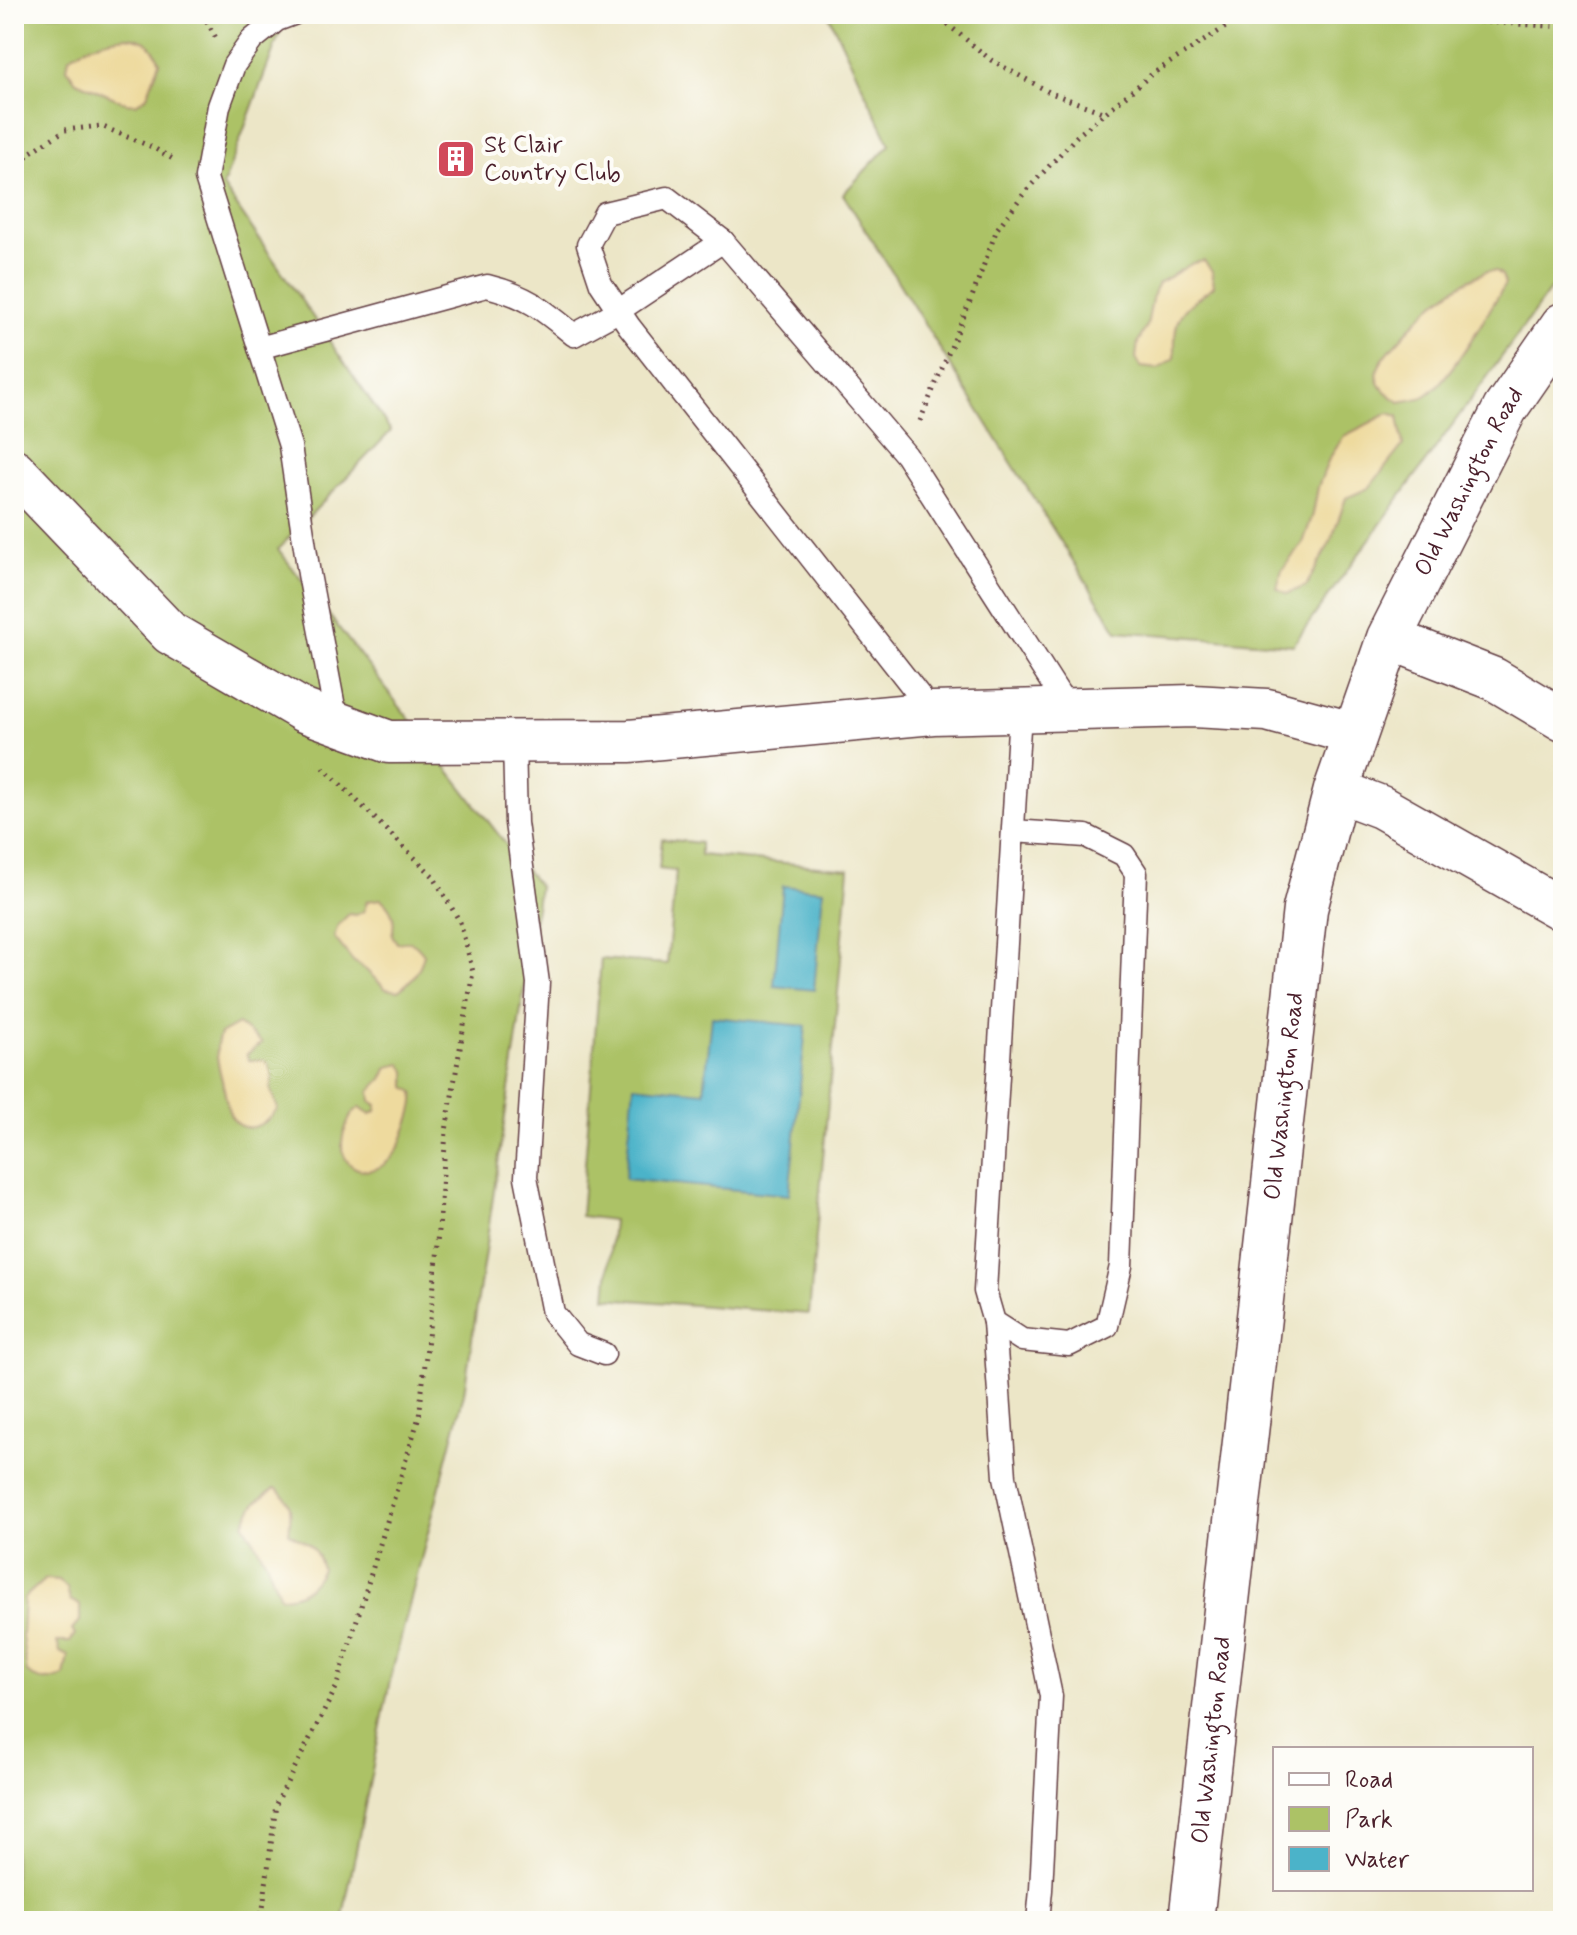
<svg xmlns="http://www.w3.org/2000/svg" width="1577" height="1935" viewBox="0 0 1577 1935" font-family="Mynerve,sans-serif">
	<rect width="100%" height="100%" fill="#fdfcf7"/>
	<filter id="ink" filterUnits="userSpaceOnUse"><feTurbulence type="fractalNoise" baseFrequency=".0125" numOctaves="2"/><feDisplacementMap in="SourceGraphic" scale="16" xChannelSelector="R" yChannelSelector="G"/><feConvolveMatrix kernelMatrix="1 2 1 2 8 2 1 2 1" color-interpolation-filters="sRGB"/></filter>
	<filter id="wash" filterUnits="userSpaceOnUse"><feTurbulence type="fractalNoise" baseFrequency=".006" numOctaves="4" result="noise"/><feDisplacementMap in="SourceGraphic" scale="32" xChannelSelector="R" yChannelSelector="G"/><feGaussianBlur stdDeviation="1.8" result="paint"/><feColorMatrix in="noise" values="0 0 0 0 0 0 0 0 0 0 0 0 0 0 0 0 0 1.4 0 .05"/><feComposite in="paint" operator="in"/></filter>
	<g filter="url(#wash)">
		<rect width="100%" height="100%" fill="#ece6c7"/>
		<!-- green -->
		<g fill="#acc266" stroke="#7b7048" stroke-width="2">
			<polygon points="14,14 314,14 283,24 223,186 391,431 278,549 539,887 464,1393 390,1680 342,1921 14,1921"/>
			<polygon points="828,14 1563,14 1563,272 1293,645 1117,631 843,194 890,144"/>
			<polygon points="662,839 700,843 700,855 849,869 809,1314 606,1298 613,1220 581,1216 601,959 667,964 676,871 659,869"/>
		</g>
		<!-- sand -->
		<g fill="#eeda9e" stroke="#9c7c64" stroke-width="2">
			<path d="M127,37C146,39 153,45 160,62L147,96L136,104L126,103L76,81L67,68L69,57C89,44 105,39 127,37Z"/>
			<path d="M1204,261L1212,271L1214,286C1178,313 1174,313 1175,358L1158,369L1141,367L1136,358L1138,342L1147,326L1153,294L1159,283L1193,263Z"/>
			<path d="M1487,271H1496L1502,275L1505,284C1490,310 1449,382 1425,396C1418,400 1408,400 1400,402C1388,395 1374,385 1378,369C1381,358 1393,347 1400,339C1428,307 1448,288 1487,271Z"/>
			<polygon points="1389,413 1398,416 1403,445 1369,488 1346,498 1331,541 1306,586 1287,594 1277,588 1282,570 1303,543 1313,514 1318,487 1329,459 1344,436"/>
			<path d="M381,899C393,909 396,920 392,935L397,943C412,940 415,942 424,954C420,971 412,981 398,991L386,989L366,970L353,961L334,937L338,925L349,914L356,915L364,911L367,901Z"/>
			<path d="M238,1024L262,1043L247,1054L248,1060H265C272,1069 274,1078 270,1088L278,1109C267,1123 245,1139 231,1116C226,1107 226,1095 223,1085C219,1067 213,1051 220,1034Z"/>
			<path d="M401,1064L406,1071V1087L414,1092C416,1106 409,1121 404,1135C385,1193 326,1172 346,1127C350,1117 351,1113 360,1107L370,1114L376,1111L377,1105L371,1101L370,1091L383,1078L388,1067Z"/>
			<path d="M276,1488C294,1501 291,1513 289,1533C310,1544 316,1546 322,1569C311,1588 301,1597 280,1597L266,1561L244,1524C251,1506 259,1497 276,1488Z"/>
			<path d="M45,1579L59,1580L67,1588L70,1600L80,1605V1621L72,1630L75,1635L70,1642H57L60,1652L68,1656L64,1676C49,1681 40,1683 27,1673L22,1636L24,1598Z"/>
		</g>
		<!-- water -->
		<g fill="#4bb3c9" stroke="#4a697a" stroke-width="2">
			<polygon points="783,886 823,890 814,990 774,986"/>
			<polygon points="712,1017 806,1026 789,1195 625,1179 634,1085 704,1092"/>
		</g>
	</g>
	<g filter="url(#ink)">
		<g fill="none" stroke-linecap="round" stroke-linejoin="round">
			<!-- service casing -->
			<g stroke="#623d42" stroke-width="25">
				<g id="service">
					<polyline points="293,14 277,20 252,40 234,65 219,106 206,178 290,446 309,574 337,723"/>
					<path d="M259,348L487,286C528,296 542,309 574,335L618,311L723,241"/>
					<polyline points="933,713 629,326 601,284 588,245 605,213 667,198 723,241 906,455 1068,708"/>
					<polyline points="514,741 516,823 538,983 526,1177 553,1313 578,1344 604,1354"/>
					<polyline points="1013,831 1086,836 1124,855 1136,873 1121,1266 1107,1326 1069,1345 1022,1340 994,1322 985,1291 1020,712"/>
					<polyline points="994,1322 1005,1477 1051,1696 1041,1890 1038,1921"/>
				</g>
			</g>
			<!-- minor casing -->
			<g stroke="#623d42" stroke-width="45">
				<g id="minor">
					<polyline points="14,470 170,633 304,711 389,742 629,741 933,713 1193,706 1267,710 1355,734"/>
					<polyline points="1389,638 1494,679 1563,720"/>
					<polyline points="1336,790 1381,807 1563,910"/>
				</g>
			</g>
			<!-- tertiary casing -->
			<g stroke="#623d42" stroke-width="47">
				<g id="tertiary">
					<path id="s1" d="M1191,1921L1305,909L1336,790L1389,638L1505,409L1563,325"/>
				</g>
			</g>
			<!-- path -->
			<g stroke="#623d42" stroke-width="5" stroke-dasharray="2 6" stroke-linecap="butt">
				<polyline points="203,14 216,38"/>
				<polyline points="935,14 991,60 1051,93 1105,113"/>
				<polyline points="1416,14 1469,21 1563,27"/>
				<polyline points="14,178 28,154 65,130 101,126 152,147 176,161"/>
				<polyline points="920,421 972,297 997,229 1025,192 1077,136 1152,74 1246,14"/>
				<polyline points="256,1921 263,1909 276,1804 336,1688 419,1417 437,1258 446,1131 473,972 460,922 433,876 324,768 322,763"/>
			</g>
			<!-- service -->
			<use href="#service" stroke="#fff" stroke-width="22"/>
			<!-- minor -->
			<use href="#minor" stroke="#fff" stroke-width="42"/>
			<!-- tertiary -->
			<use href="#tertiary" stroke="#fff" stroke-width="44"/>
		</g>
	</g>
	<!-- icons -->
	<defs>
		<g id="building-square" transform="scale(2)"><rect x="-9" y="-9" width="18" height="18" rx="4" fill="#d1495b" stroke="#fdfcf7"/><path d="M-4-6H4V6H1V3H-1V6H-4ZM-2.5-4.3h1.7v1.8h-1.7ZM.8-4.3h1.7v1.8H.8ZM-2.5-1h1.7V.8h-1.7ZM.8-1h1.7V.8H.8Z" fill="#fff"/></g>
	</defs>
	<g fill-rule="evenodd">
		<use href="#building-square" x="456" y="159"/>
	</g>
	<g text-anchor="middle" dominant-baseline="central" stroke-width="8" stroke-linejoin="round" paint-order="stroke">
		<!-- poi labels -->
		<g font-size="24" fill="#4a1f2b" stroke="#fdfcf7" text-anchor="start">
			<text x="484" y="145">St Clair<tspan x="484" dy="28">Country Club</tspan></text>
		</g>
		<!-- street labels -->
		<g font-size="24" fill="#4a1f2b" stroke="#fdfcf7">
			<text stroke="none"><textPath href="#s1" startOffset="1478">Old Washington Road</textPath></text>
			<text stroke="none"><textPath href="#s1" startOffset="830">Old Washington Road</textPath></text>
			<text stroke="none"><textPath href="#s1" startOffset="182">Old Washington Road</textPath></text>
		</g>
	</g>
	<!-- margin -->
	<rect width="1577" height="1935" fill="none" stroke="#fdfcf7" stroke-width="48"/>
	<!-- legend -->
	<rect x="1273" y="1747" width="260" height="144" fill="#fdfcf7" stroke="#b5a4a5" stroke-width="2"/>
	<rect x="1289" y="1773" width="40" height="12" fill="#ffffff" stroke="#b5a4a5" stroke-width="2"/>
	<text x="1345" y="1787" font-size="24" fill="#4a1f2b">Road</text>
	<rect x="1289" y="1807" width="40" height="24" fill="#acc266" stroke="#b5a4a5" stroke-width="2"/>
	<text x="1345" y="1827" font-size="24" fill="#4a1f2b">Park</text>
	<rect x="1289" y="1847" width="40" height="24" fill="#4bb3c9" stroke="#b5a4a5" stroke-width="2"/>
	<text x="1345" y="1867" font-size="24" fill="#4a1f2b">Water</text>
</svg>
